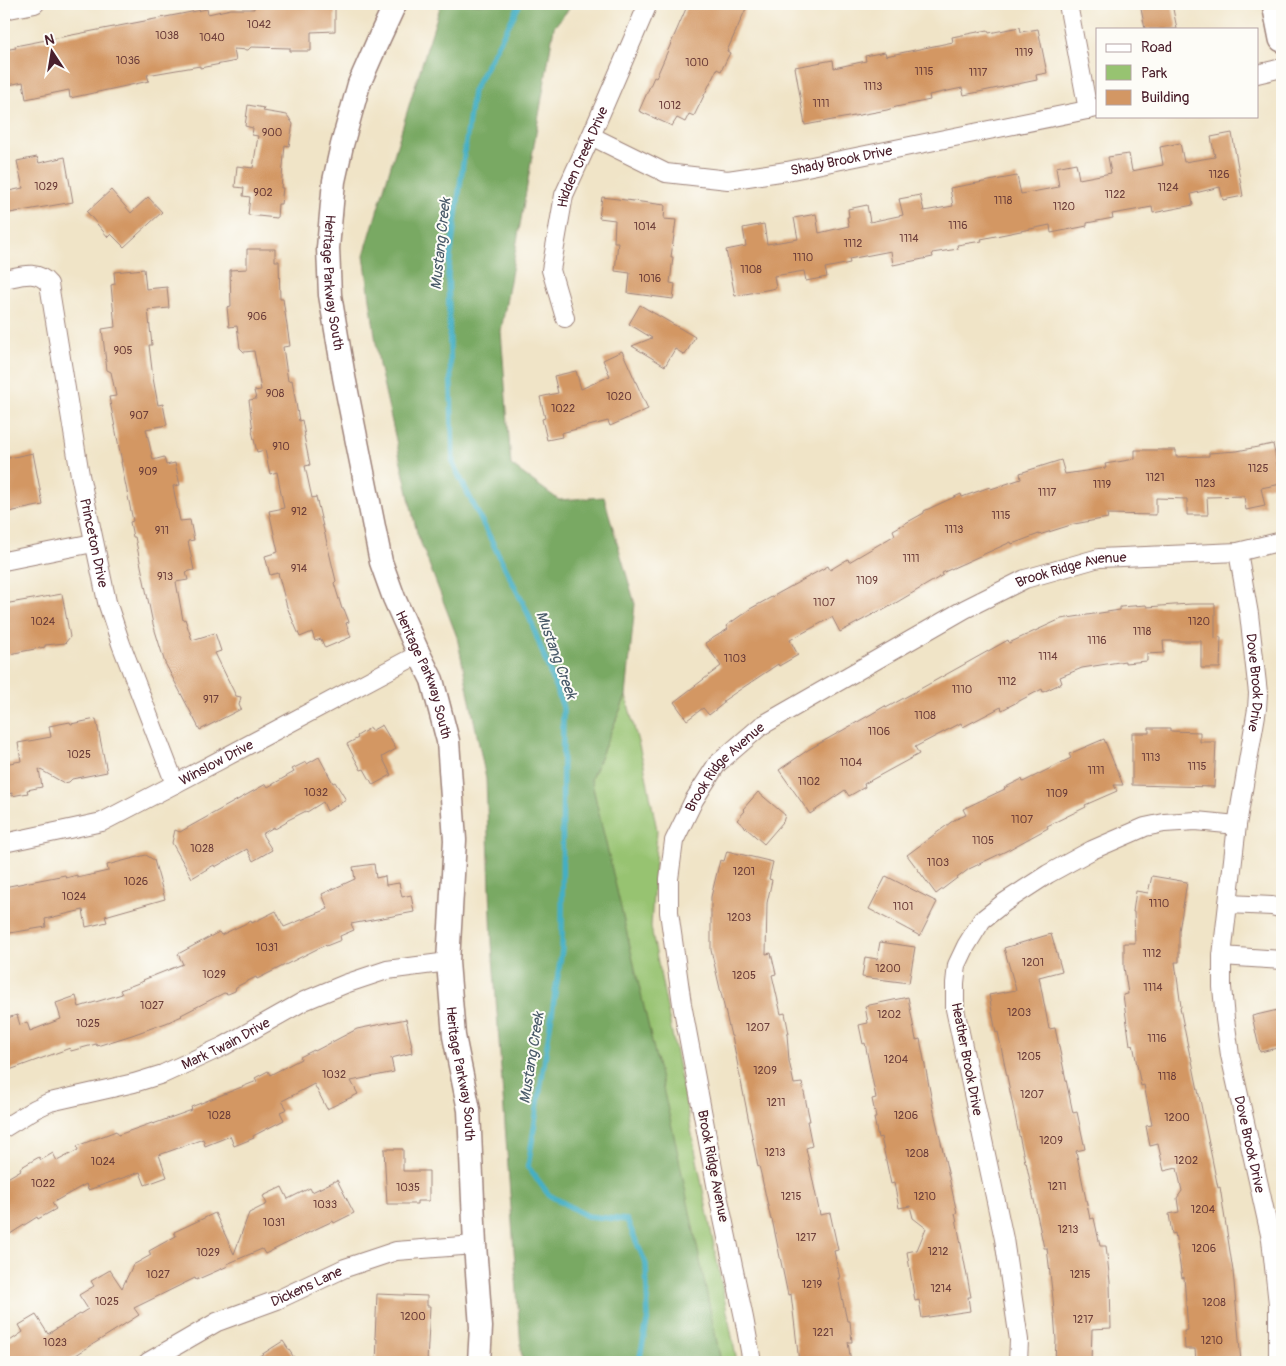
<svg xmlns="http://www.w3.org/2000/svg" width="1286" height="1366" viewBox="0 0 1286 1366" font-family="Pangolin,sans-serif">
	<rect width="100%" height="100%" fill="#fdfcf7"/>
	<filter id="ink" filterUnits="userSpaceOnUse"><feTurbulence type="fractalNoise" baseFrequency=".02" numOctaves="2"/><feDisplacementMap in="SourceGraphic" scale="10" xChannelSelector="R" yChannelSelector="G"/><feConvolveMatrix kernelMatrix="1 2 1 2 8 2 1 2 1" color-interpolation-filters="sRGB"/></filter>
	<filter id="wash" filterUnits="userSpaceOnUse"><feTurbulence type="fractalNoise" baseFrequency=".0096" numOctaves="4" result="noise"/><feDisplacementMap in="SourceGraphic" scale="20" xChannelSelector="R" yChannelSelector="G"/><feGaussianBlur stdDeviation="1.12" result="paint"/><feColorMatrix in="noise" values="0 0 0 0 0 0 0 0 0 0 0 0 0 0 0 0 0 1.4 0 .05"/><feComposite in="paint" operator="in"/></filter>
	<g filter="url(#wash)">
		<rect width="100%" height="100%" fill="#f0e4c7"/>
		<!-- green -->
		<polygon fill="#97c371" stroke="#70714e" points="626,696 644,765 657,830 651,927 737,1362 721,1362 591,779"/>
		<!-- forest -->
		<polygon fill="#79a963" stroke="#626447" points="441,4 573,4 554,27 527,186 501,331 511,465 559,500 604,497 635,604 626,696 591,779 675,1140 721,1362 522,1362 492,943 486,779 457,637 417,533 379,365 364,255 413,92"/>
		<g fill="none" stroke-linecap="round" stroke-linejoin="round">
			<!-- stream -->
			<polyline stroke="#45afc4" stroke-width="5.5" points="520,4 473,91 448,273 453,464 527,611 563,707 562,949 528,1167 549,1195 587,1216 627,1220 646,1264 648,1317 639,1362"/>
		</g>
		<g id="blocks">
			<!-- building -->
			<g fill="#d39764">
				<polygon points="262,4 335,4 335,31 311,32 311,51 290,51 290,48 251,47 248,50 234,49 236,61 200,68 200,66 147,75 149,81 70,98 69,90 26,99 23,82 4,86 4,50 16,48 15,46 207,9 208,14 231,9 254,9 254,6 262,6"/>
				<polygon points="688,4 748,4 727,51 730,53 721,71 717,69 694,116 689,114 685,122 677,118 672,126 639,111 654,77 656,78"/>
				<polygon points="1140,4 1172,4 1177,29 1145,29"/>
				<polygon points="1020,27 1021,32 1038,29 1047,73 1036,75 1037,80 964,95 962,88 929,95 930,100 896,107 887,110 805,125 795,67 833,60 834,68 866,61 865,56 885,52 886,56 953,42 952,37 988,30 989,33"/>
				<polygon points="248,105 264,108 263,111 287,115 293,124 289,146 285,145 281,188 283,188 281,204 278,204 277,218 248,215 250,197 243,196 244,188 235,187 237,166 253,168 258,136 252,135 253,128 245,126"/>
				<polygon points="1232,133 1243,196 1223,200 1220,187 1191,194 1193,205 1153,213 1152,207 1112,214 1113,218 1087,223 1087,226 1051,233 1050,225 981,239 982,241 957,245 958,249 932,253 933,257 893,265 891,251 849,259 850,263 825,268 827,277 806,281 804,271 774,276 776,288 735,296 726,250 746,246 743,228 764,224 767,244 798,239 794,218 816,214 819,233 849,226 847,217 849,217 848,209 867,205 870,222 903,215 899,199 920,195 924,211 953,206 950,188 1017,176 1021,194 1059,187 1056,167 1076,163 1079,179 1111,173 1108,157 1129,154 1132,171 1163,165 1160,147 1180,143 1184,162 1215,157 1211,137"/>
				<polygon points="37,157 39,163 65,157 73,202 4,214 4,192 23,188 17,161"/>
				<polygon points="111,190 131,213 148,197 162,212 124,247 111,234 108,237 87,212"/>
				<polygon points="602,197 665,205 664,219 676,220 671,257 673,257 670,283 675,284 673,299 628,293 630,273 615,271 618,242 614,242 615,220 599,218"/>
				<polygon points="247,249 275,249 275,261 279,261 280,299 283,299 290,346 283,347 288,381 292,380 299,421 302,420 305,436 304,436 310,465 305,466 312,498 316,497 336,581 334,583 342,609 344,609 349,622 346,623 351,637 325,648 321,639 315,641 312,632 300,637 287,607 278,573 270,575 265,556 278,552 269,511 284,508 277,472 270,474 265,450 257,452 252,431 253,431 249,400 256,399 254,391 261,390 254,351 244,352 240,348 237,326 229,327 227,307 231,306 230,270 247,269"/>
				<polygon points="144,269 146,289 167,287 169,308 148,310 152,345 149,345 153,378 158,405 163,404 167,425 146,429 153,460 164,457 166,465 175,463 180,485 173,486 180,521 190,520 194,540 188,541 194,570 186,572 188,580 176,582 183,620 185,619 192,640 215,633 221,651 215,653 236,696 241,697 239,705 241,709 200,730 165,663 153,624 135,537 133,537 130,522 133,521 121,462 122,462 109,397 116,396 111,372 107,370 102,329 115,327 111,285 115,284 114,272"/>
				<polygon points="640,305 695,337 685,355 675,349 665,366 632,346 652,338 629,324"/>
				<polygon points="622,351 648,409 610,426 608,421 561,433 562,437 547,440 542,419 545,418 540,397 558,393 554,376 576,371 581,389 610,376 603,360"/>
				<polygon points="1273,444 1281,484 1261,488 1265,506 1246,510 1244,496 1207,497 1208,515 1187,515 1187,499 1156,498 1156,515 1107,514 1108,518 1074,524 1039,535 1039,534 1012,544 1011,542 942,573 943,575 882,611 881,610 840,632 832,617 790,640 798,655 779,666 778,664 723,701 724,703 709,715 703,708 687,720 674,702 721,666 705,643 728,629 726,626 750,609 828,566 830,570 848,559 849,562 895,535 893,530 924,513 924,511 961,494 962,497 990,487 991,489 1021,479 1020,473 1061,460 1065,474 1106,468 1105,464 1135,459 1135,450 1176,450 1176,457 1209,456 1209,453 1237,451"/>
				<polygon points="33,453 43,505 4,513 4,459"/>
				<polygon points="62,594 70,637 65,643 45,645 45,647 4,655 4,604"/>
				<polygon points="1192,604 1215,604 1215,638 1221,637 1220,668 1201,668 1201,641 1163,641 1164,653 1147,654 1147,661 1125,663 1125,661 1082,668 1060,677 1062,683 1043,692 1042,689 1002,710 1001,707 963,727 961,723 915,747 919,754 864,784 865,787 849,796 845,790 810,814 779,770 808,750 868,716 885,706 886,708 1008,640 1009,643 1061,619 1120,610 1120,607 1146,605 1147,607 1174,605"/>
				<polygon points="96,719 107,772 72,779 69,782 64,783 39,769 42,787 27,790 28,793 12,796 12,793 4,795 4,764 21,761 18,743 51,737 49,726 70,722 71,724"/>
				<polygon points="382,725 396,749 382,757 391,775 373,785 364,769 361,770 347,744 358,738 357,736 370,728 371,731"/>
				<polygon points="1149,728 1170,728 1170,731 1200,732 1200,742 1216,742 1214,787 1132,785 1132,733 1149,733"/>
				<polygon points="1104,739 1123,785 1114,785 1117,791 1085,805 1086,807 1047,826 1048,828 1008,850 969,869 936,894 907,855 954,820 966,815 963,809 1005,789 1004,788 1022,779 1023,782 1071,758 1069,754"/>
				<polygon points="319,757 333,783 335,782 346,800 327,811 323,802 307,812 306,811 286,821 287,822 275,829 274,827 262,834 272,850 253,861 247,849 215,867 214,865 192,878 172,843 175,830 180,832 266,784 268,787 294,772 292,769 306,762 307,764"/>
				<polygon points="758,792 785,815 783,822 764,844 737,820 745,811 743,809"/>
				<polygon points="727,851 773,862 769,879 772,880 767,903 766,954 771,953 776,974 772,975 781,1014 785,1013 789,1034 787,1034 789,1061 794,1084 802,1083 810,1121 807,1121 812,1146 806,1148 820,1215 830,1213 838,1250 834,1251 840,1278 838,1278 847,1321 850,1321 852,1342 848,1342 851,1362 799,1362 791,1294 788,1295 772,1219 771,1220 761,1174 759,1166 758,1167 732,1036 731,1036 711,950 711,897 720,860 724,861"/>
				<polygon points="146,855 154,860 165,899 105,916 107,922 86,927 83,910 45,919 46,927 4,934 4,887 65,875 66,878 77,875 77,878 108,871 107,865"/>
				<polygon points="374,864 376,878 385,876 386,885 399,883 402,897 411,895 414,912 351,924 354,930 340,936 341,940 326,946 325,945 257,979 256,977 236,987 235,991 228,994 224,993 181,1015 182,1016 166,1023 132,1035 97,1046 96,1044 71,1051 70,1048 4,1072 4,1019 17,1015 20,1025 27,1022 30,1031 61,1019 56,1003 76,996 79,1007 122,994 120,990 144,981 143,980 183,964 178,954 219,932 221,935 251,921 252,923 276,911 284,927 328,909 322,894 355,879 353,867"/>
				<polygon points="886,876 937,902 920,936 869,909"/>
				<polygon points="1152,876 1187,882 1179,931 1179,962 1175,962 1181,1007 1180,1008 1190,1056 1191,1056 1218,1188 1220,1187 1233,1271 1241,1362 1196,1362 1195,1349 1185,1349 1184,1331 1188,1330 1184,1277 1182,1278 1175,1233 1172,1234 1169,1214 1179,1212 1177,1198 1182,1191 1177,1168 1164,1171 1158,1144 1150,1146 1146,1126 1152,1125 1144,1085 1141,1086 1133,1044 1130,1045 1123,995 1128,994 1124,967 1124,943 1135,943 1134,912 1133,912 1136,891 1148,893"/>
				<polygon points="1051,934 1062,971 1039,977 1049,1029 1055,1028 1073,1113 1077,1112 1085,1149 1076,1151 1090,1219 1094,1218 1100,1246 1106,1246 1110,1282 1111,1328 1092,1329 1091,1362 1055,1362 1056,1340 1053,1299 1047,1248 1044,1248 1026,1162 1025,1162 1017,1126 998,1032 996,1033 989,995 1016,990 1004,948"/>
				<polygon points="880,942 915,947 909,983 862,977 865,957 877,959"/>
				<polygon points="908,997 916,1040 920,1039 934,1112 949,1177 957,1213 955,1213 971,1297 968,1297 970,1311 922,1318 919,1300 915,1301 907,1252 917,1250 926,1228 913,1218 910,1206 899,1208 894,1183 891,1184 881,1137 878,1138 874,1118 876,1118 872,1099 876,1098 865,1043 863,1044 859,1025 868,1023 865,1006"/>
				<polygon points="1282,1009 1282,1047 1260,1052 1252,1016"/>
				<polygon points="406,1019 412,1046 411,1046 412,1053 391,1058 394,1072 351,1081 358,1094 327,1109 314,1084 282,1101 287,1109 280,1112 284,1120 253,1136 254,1138 234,1146 230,1136 205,1146 203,1139 159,1155 167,1177 145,1185 140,1172 88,1190 86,1184 52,1203 56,1209 38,1219 37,1217 10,1234 4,1225 4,1180 21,1170 20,1168 39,1157 41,1160 53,1153 57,1161 78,1150 77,1146 116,1131 118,1135 152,1123 153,1124 192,1110 191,1107 257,1081 255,1078 268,1071 270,1075 301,1059 300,1057 314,1050 315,1051 357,1029"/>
				<polygon points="384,1149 403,1149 403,1171 429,1171 429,1201 417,1201 417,1204 387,1204"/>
				<polygon points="337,1180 354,1213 334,1223 333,1221 320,1227 265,1254 262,1249 227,1264 228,1266 196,1280 195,1278 134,1308 139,1315 65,1362 4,1362 4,1345 23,1332 19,1325 36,1315 48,1334 88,1309 79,1295 94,1286 91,1281 110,1270 122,1288 133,1265 151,1255 149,1251 176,1236 174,1232 215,1213 234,1254 249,1213 267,1204 263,1196 282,1187 288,1199 310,1188 312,1192"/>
				<polygon points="377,1294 427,1296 427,1306 430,1306 427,1362 376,1362 377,1339 375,1338"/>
				<polygon points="283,1341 297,1362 250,1362"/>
			</g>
		</g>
	</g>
	<g filter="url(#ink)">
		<use href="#blocks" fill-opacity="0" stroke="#9d8279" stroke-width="1"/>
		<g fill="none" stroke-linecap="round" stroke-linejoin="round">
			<!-- minor casing -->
			<g stroke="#9d8279" stroke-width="20">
				<g id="minor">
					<polyline points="1068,4 1088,110"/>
					<polyline points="4,10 35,4"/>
					<polyline points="1257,74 1282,68"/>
					<path id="s1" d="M591,136L666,173L728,180L787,171L1097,108"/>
					<path id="s2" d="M4,279C20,276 37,269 49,284L80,475L107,602L121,644L175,784"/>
					<path id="s3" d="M565,318L551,270L564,195L591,136L648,4"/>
					<path id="s4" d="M1238,552L1249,614L1258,693L1257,709L1237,825L1222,956V987L1225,1019L1230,1055L1271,1239L1278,1304V1362"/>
					<polyline points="4,561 93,543"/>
					<path id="s5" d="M4,843L102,822L175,784L419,654"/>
					<polyline points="1228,904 1272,906 1282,909"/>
					<polyline points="1222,956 1282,960"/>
					<path id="s6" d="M4,1128L35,1109L50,1102L134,1083L163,1074L224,1046L304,1001L345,984L387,970L448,962"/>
					<path id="s7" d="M148,1362L217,1322L277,1300L345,1268L396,1251L475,1245"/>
					<path id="s8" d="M752,1362L744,1318L718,1195L682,1004L669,912V879L674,841L694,800L717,764L761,726L965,609L1025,579L1099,558L1238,552L1282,541"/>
					<polyline points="1018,1362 1019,1340 1004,1239 955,1009 955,983 957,965 966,946 982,920 1005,902 1048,874 1092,850 1145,827 1164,823 1196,821 1237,825"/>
				</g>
			</g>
			<!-- tertiary casing -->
			<g stroke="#9d8279" stroke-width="25">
				<g id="tertiary">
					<path id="s9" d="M395,4L377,43L359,84L342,145L334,181L328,248L330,295L344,377L381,562L394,598L419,654L432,680L448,741L455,840L448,962L454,1036L469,1110L475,1245L481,1327L479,1362"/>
				</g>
			</g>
			<!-- secondary casing -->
			<g stroke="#9d8279" stroke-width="28">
				<polyline id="secondary" points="1275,4 1282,39"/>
			</g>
			<!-- minor -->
			<use href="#minor" stroke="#fff" stroke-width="18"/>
			<!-- tertiary -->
			<use href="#tertiary" stroke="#fff" stroke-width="22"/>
			<!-- secondary -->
			<use href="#secondary" stroke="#fff" stroke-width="25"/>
		</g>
	</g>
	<g text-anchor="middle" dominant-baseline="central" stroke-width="4" stroke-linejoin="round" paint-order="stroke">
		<!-- number labels -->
		<g font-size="11" fill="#6c3d39">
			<text x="259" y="24">1042</text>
			<text x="167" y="35">1038</text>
			<text x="212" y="37">1040</text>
			<text x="1024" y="52">1119</text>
			<text x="128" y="60">1036</text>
			<text x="697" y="62">1010</text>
			<text x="924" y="71">1115</text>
			<text x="978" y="72">1117</text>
			<text x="873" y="86">1113</text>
			<text x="821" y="103">1111</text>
			<text x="670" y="105">1012</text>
			<text x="272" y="132">900</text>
			<text x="1219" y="174">1126</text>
			<text x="46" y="186">1029</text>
			<text x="1168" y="187">1124</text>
			<text x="263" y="192">902</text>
			<text x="1115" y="194">1122</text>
			<text x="1003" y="200">1118</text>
			<text x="1064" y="206">1120</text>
			<text x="958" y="225">1116</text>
			<text x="645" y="226">1014</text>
			<text x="909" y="238">1114</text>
			<text x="853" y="243">1112</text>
			<text x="803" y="257">1110</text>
			<text x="751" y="269">1108</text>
			<text x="650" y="278">1016</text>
			<text x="257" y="316">906</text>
			<text x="123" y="350">905</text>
			<text x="275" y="393">908</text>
			<text x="619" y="396">1020</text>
			<text x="563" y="408">1022</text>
			<text x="139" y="415">907</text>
			<text x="281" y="446">910</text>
			<text x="1258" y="468">1125</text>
			<text x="148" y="471">909</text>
			<text x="1155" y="477">1121</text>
			<text x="1205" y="483">1123</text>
			<text x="1102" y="484">1119</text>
			<text x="1047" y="492">1117</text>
			<text x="299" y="511">912</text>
			<text x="1001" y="515">1115</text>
			<text x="954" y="529">1113</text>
			<text x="162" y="530">911</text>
			<text x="911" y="558">1111</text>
			<text x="299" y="568">914</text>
			<text x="165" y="576">913</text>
			<text x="867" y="580">1109</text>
			<text x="824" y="602">1107</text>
			<text x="43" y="621">1024</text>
			<text x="1199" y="621">1120</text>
			<text x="1142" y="631">1118</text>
			<text x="1097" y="640">1116</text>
			<text x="1048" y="656">1114</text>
			<text x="735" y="658">1103</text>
			<text x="1007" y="681">1112</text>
			<text x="962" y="689">1110</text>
			<text x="211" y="699">917</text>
			<text x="925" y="715">1108</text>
			<text x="879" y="731">1106</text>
			<text x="79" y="754">1025</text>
			<text x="1151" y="757">1113</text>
			<text x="851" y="762">1104</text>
			<text x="1197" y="766">1115</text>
			<text x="1096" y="770">1111</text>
			<text x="809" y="781">1102</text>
			<text x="316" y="792">1032</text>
			<text x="1057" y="793">1109</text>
			<text x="1022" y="819">1107</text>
			<text x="983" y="840">1105</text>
			<text x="202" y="848">1028</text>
			<text x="938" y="862">1103</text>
			<text x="744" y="871">1201</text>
			<text x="136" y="881">1026</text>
			<text x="74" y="896">1024</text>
			<text x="1159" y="903">1110</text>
			<text x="903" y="906">1101</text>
			<text x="739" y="917">1203</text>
			<text x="267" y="947">1031</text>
			<text x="1152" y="953">1112</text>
			<text x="1033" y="962">1201</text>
			<text x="888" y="968">1200</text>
			<text x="214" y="974">1029</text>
			<text x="744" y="975">1205</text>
			<text x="1153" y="987">1114</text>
			<text x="152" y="1005">1027</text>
			<text x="1019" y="1012">1203</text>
			<text x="889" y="1014">1202</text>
			<text x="88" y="1023">1025</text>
			<text x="758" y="1027">1207</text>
			<text x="1157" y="1038">1116</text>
			<text x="1029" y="1056">1205</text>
			<text x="896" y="1059">1204</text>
			<text x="765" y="1070">1209</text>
			<text x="334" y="1074">1032</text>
			<text x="1167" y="1076">1118</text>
			<text x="1032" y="1094">1207</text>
			<text x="776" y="1102">1211</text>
			<text x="219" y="1115">1028</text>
			<text x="906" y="1115">1206</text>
			<text x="1177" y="1117">1200</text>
			<text x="1051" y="1140">1209</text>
			<text x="775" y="1152">1213</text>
			<text x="917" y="1153">1208</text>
			<text x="1186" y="1160">1202</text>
			<text x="103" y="1161">1024</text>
			<text x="43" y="1183">1022</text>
			<text x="1057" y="1186">1211</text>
			<text x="408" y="1187">1035</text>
			<text x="791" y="1196">1215</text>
			<text x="925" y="1196">1210</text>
			<text x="325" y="1204">1033</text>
			<text x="1203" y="1209">1204</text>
			<text x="274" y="1222">1031</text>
			<text x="1068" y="1229">1213</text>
			<text x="806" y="1237">1217</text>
			<text x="1204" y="1248">1206</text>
			<text x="938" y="1251">1212</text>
			<text x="208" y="1252">1029</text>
			<text x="158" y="1274">1027</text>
			<text x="1080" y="1274">1215</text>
			<text x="812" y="1284">1219</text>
			<text x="941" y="1288">1214</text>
			<text x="107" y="1301">1025</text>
			<text x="1214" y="1302">1208</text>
			<text x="413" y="1316">1200</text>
			<text x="1083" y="1319">1217</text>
			<text x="823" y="1332">1221</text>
			<text x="1212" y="1340">1210</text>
			<text x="55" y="1342">1023</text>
		</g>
		<!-- street labels -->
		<g font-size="14" fill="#4a1f2b" stroke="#fdfcf7">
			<text stroke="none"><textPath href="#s3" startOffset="168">Hidden Creek Drive</textPath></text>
			<text stroke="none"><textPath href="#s1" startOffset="261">Shady Brook Drive</textPath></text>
			<text stroke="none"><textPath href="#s9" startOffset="290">Heritage Parkway South</textPath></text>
			<text stroke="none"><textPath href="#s2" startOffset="311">Princeton Drive</textPath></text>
			<text stroke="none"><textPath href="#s8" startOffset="1025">Brook Ridge Avenue</textPath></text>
			<text stroke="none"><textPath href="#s9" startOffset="695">Heritage Parkway South</textPath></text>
			<text stroke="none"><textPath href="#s4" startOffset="132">Dove Brook Drive</textPath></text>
			<text stroke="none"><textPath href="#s5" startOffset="229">Winslow Drive</textPath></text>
			<text stroke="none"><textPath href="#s8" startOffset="620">Brook Ridge Avenue</textPath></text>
			<text stroke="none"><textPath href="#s6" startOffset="239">Mark Twain Drive</textPath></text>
			<text transform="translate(967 1059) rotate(79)">Heather Brook Drive</text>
			<text stroke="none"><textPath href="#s9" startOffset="1100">Heritage Parkway South</textPath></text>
			<text stroke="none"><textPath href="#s4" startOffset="599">Dove Brook Drive</textPath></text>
			<text transform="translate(713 1166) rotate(79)">Brook Ridge Avenue</text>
			<text stroke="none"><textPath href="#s7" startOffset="176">Dickens Lane</textPath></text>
		</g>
		<!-- water labels -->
		<g font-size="15" font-style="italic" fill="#485968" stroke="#fdfcf7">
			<text transform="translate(441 244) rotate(-84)">Mustang Creek</text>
			<text transform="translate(556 655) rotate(70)">Mustang Creek</text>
			<text transform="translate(532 1058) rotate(-81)">Mustang Creek</text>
		</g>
	</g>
	<!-- margin -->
	<rect width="1286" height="1366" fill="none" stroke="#fdfcf7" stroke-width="20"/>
	<!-- legend -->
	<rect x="1096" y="28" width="162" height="90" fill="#fdfcf7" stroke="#b5a4a5"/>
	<rect x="1106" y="44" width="25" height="8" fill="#ffffff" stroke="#b5a4a5"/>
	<text x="1141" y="52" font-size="15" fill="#4a1f2b">Road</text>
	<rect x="1106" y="65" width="25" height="15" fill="#97c371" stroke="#b5a4a5"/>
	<text x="1141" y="78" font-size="15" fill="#4a1f2b">Park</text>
	<rect x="1106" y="90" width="25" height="15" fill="#d39764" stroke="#b5a4a5"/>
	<text x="1141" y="102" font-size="15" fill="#4a1f2b">Building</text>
	<!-- north arrow -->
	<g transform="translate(52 52) rotate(348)" stroke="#fdfcf7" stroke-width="4" paint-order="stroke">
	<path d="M0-4L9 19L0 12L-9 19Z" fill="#4a1f2b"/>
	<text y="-8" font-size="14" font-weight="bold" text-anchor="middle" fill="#4a1f2b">N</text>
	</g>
</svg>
